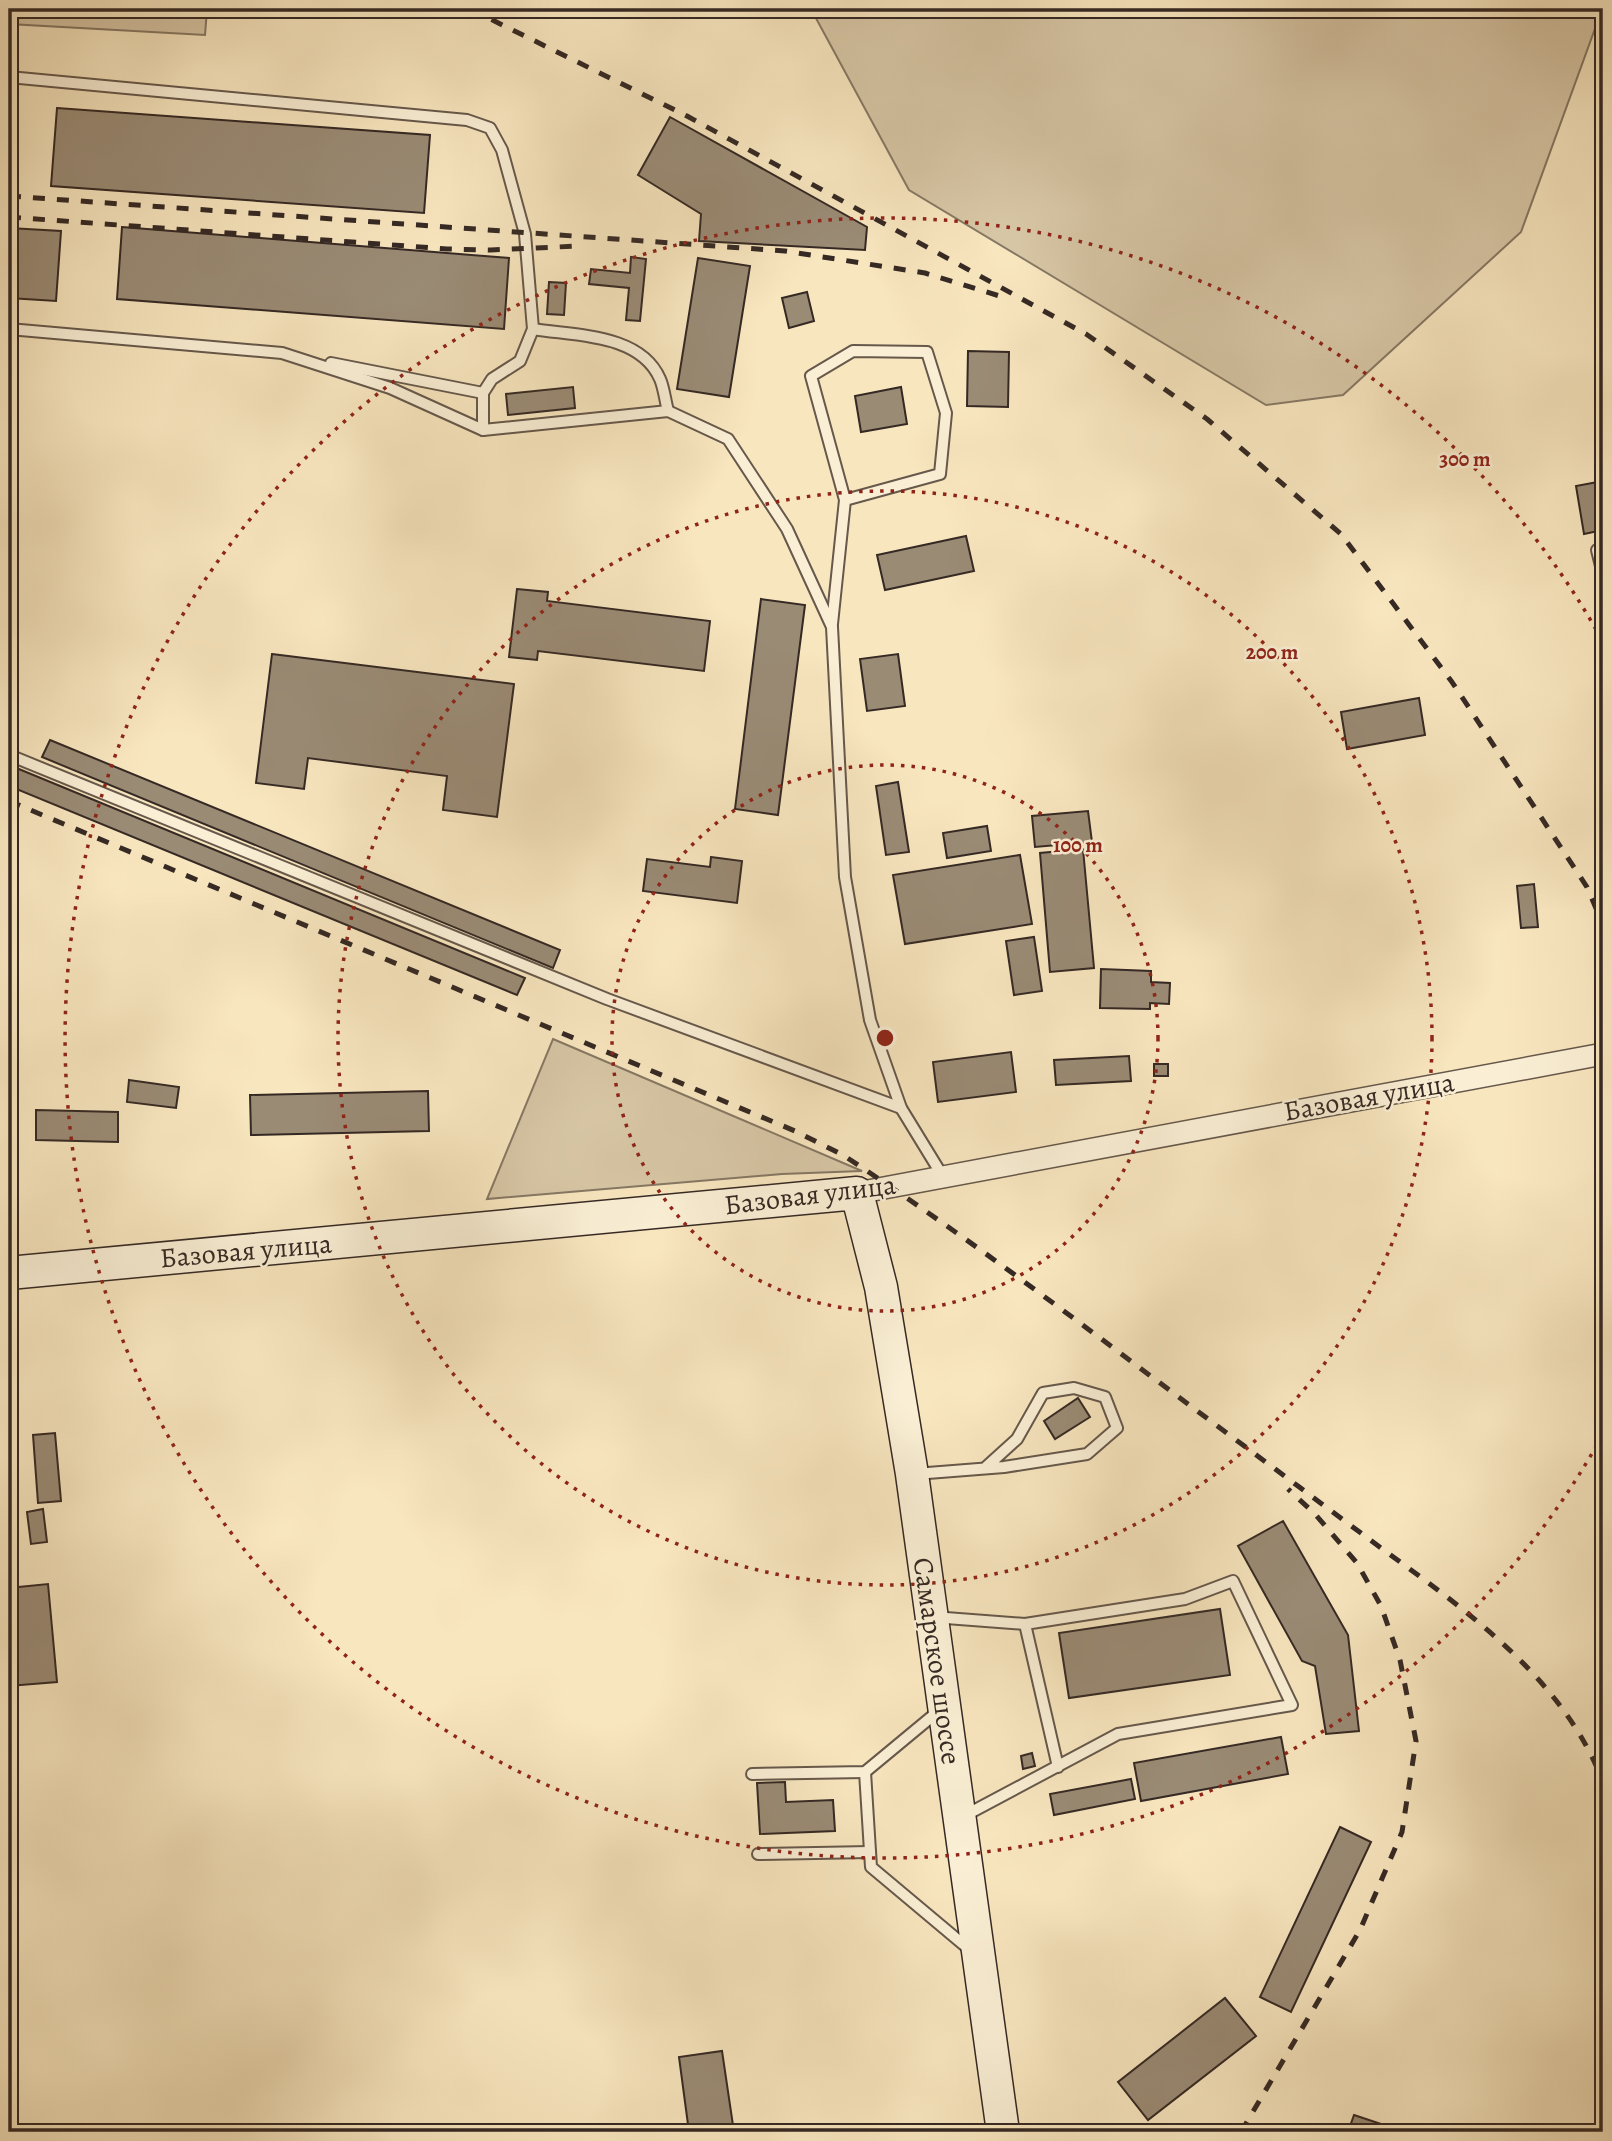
<svg xmlns="http://www.w3.org/2000/svg" width="1612" height="2141" viewBox="0 0 1612 2141" font-family="Alegreya,serif">
	<rect width="100%" height="100%" fill="#f8e6bf"/>
	<filter id="stains"><feTurbulence type="fractalNoise" baseFrequency=".00286" numOctaves="4"/><feColorMatrix values="0 0 0 0 .2 0 0 0 0 .09 0 0 0 0 .02 0 0 0 .5 -.17"/></filter>
	<radialGradient id="worn" r=".72"><stop offset=".6" stop-color="#630" stop-opacity="0"/><stop offset="1" stop-color="#630" stop-opacity=".3"/></radialGradient>
	<!-- green -->
	<g fill="#d7c6a5" stroke="#867864" stroke-width="2">
		<polygon points="9,9 207,9 205,35 9,24"/>
		<polygon points="811,9 1590,9 1597,23 1521,232 1343,395 1266,405 909,190"/>
		<polygon points="553,1039 862,1171 782,1174 487,1199"/>
	</g>
	<!-- building -->
	<g fill="#9a8b75" stroke="#352924" stroke-width="2">
		<polygon points="57,108 430,135 424,213 51,186"/>
		<polygon points="670,117 867,227 865,250 699,241 701,214 638,175"/>
		<polygon points="122,227 509,258 504,329 117,299"/>
		<polygon points="9,228 61,231 56,301 9,298"/>
		<polygon points="631,257 646,259 640,321 626,320 629,288 589,284 591,269 630,273"/>
		<polygon points="698,258 750,266 729,397 677,389"/>
		<polygon points="549,282 566,283 564,315 547,314"/>
		<polygon points="807,292 814,321 789,328 782,298"/>
		<polygon points="968,351 1009,352 1008,407 967,406"/>
		<polygon points="573,387 575,408 508,415 506,394"/>
		<polygon points="901,387 907,424 861,432 855,396"/>
		<polygon points="1603,481 1603,530 1584,534 1576,486"/>
		<polygon points="966,536 974,571 885,590 877,555"/>
		<polygon points="517,589 548,592 547,601 710,621 704,671 538,651 537,660 509,657"/>
		<polygon points="761,599 805,605 778,815 735,809"/>
		<polygon points="272,654 514,684 497,817 443,810 447,776 308,758 304,789 256,783"/>
		<polygon points="898,654 905,706 867,711 860,659"/>
		<polygon points="1419,698 1425,735 1347,749 1341,712"/>
		<polygon points="50,740 560,950 553,968 42,757"/>
		<polygon points="14,767 525,978 517,995 9,786"/>
		<polygon points="898,782 909,852 886,855 876,786"/>
		<polygon points="1088,811 1092,842 1035,847 1032,816"/>
		<polygon points="987,826 991,851 947,858 943,833"/>
		<polygon points="1083,849 1094,968 1050,972 1040,853"/>
		<polygon points="1020,855 1032,924 905,944 893,875"/>
		<polygon points="711,857 742,861 737,903 643,891 647,859 710,867"/>
		<polygon points="1534,884 1538,927 1521,928 1517,886"/>
		<polygon points="1034,937 1042,991 1014,995 1006,941"/>
		<polygon points="1101,969 1151,971 1151,982 1170,983 1169,1004 1150,1003 1150,1009 1100,1008"/>
		<polygon points="1011,1052 1016,1092 938,1102 933,1062"/>
		<polygon points="1129,1056 1131,1081 1056,1085 1054,1060"/>
		<rect x="1154" y="1064" width="14" height="12"/>
		<polygon points="129,1080 179,1087 176,1108 127,1102"/>
		<polygon points="428,1091 429,1131 251,1135 250,1095"/>
		<polygon points="36,1110 118,1112 118,1142 36,1140"/>
		<polygon points="1078,1398 1090,1417 1055,1439 1044,1421"/>
		<polygon points="55,1433 61,1501 38,1503 33,1435"/>
		<polygon points="43,1509 47,1542 31,1544 27,1512"/>
		<polygon points="1283,1521 1348,1635 1359,1731 1326,1734 1315,1666 1302,1661 1238,1546"/>
		<polygon points="48,1584 57,1682 9,1686 9,1588"/>
		<polygon points="1220,1609 1230,1675 1069,1698 1059,1633"/>
		<polygon points="1281,1737 1288,1774 1141,1801 1134,1763"/>
		<polygon points="1032,1753 1035,1766 1023,1769 1021,1756"/>
		<polygon points="1131,1779 1135,1799 1054,1815 1050,1794"/>
		<polygon points="785,1782 786,1802 833,1800 835,1831 760,1834 757,1783"/>
		<polygon points="1340,1827 1371,1842 1291,2012 1260,1997"/>
		<polygon points="1225,1998 1256,2036 1148,2120 1118,2082"/>
		<polygon points="722,2051 734,2132 689,2132 679,2057"/>
		<polygon points="1354,2115 1405,2132 1348,2132"/>
	</g>
	<g fill="none" stroke-linecap="round" stroke-linejoin="round">
		<!-- lane casing -->
		<g stroke="#66584b" stroke-width="14">
			<g id="lane">
				<polyline points="9,77 467,120 490,128 502,150 525,234 533,329 520,361 492,379 483,393 483,430 668,411 728,439 787,529 832,627 845,877 870,1020 901,1108 942,1175"/>
				<polyline points="9,329 282,353 390,388 483,430"/>
				<path d="M533,329C574,336 640,333 660,379C664,388 665,400 668,411"/>
				<polyline points="331,363 483,393"/>
				<polyline points="1597,550 1603,574"/>
				<polyline points="832,624 845,500 811,376 853,351 927,352 946,413 940,474 845,500"/>
				<polyline points="9,755 607,999 901,1108"/>
				<polyline points="915,1474 1004,1467 1087,1454 1117,1428 1105,1397 1074,1388 1043,1393 1017,1439 985,1468"/>
				<polyline points="933,1617 1025,1624"/>
				<polyline points="865,1772 871,1867 970,1950"/>
				<polyline points="752,1774 865,1772 941,1709"/>
				<polyline points="964,1816 1118,1734 1292,1705 1233,1581 1185,1599 1025,1624 1058,1767"/>
				<polyline points="758,1854 870,1852"/>
			</g>
		</g>
		<!-- street casing -->
		<g stroke="#66584b" stroke-width="24">
			<polyline id="street" points="857,1193 1603,1054"/>
		</g>
		<!-- secondary casing -->
		<g stroke="#352924" stroke-width="35">
			<polyline id="secondary" points="9,1273 857,1193 881,1287 912,1474 1003,2132"/>
		</g>
		<!-- lane -->
		<use href="#lane" stroke="#faefd5" stroke-width="10"/>
		<!-- street -->
		<use href="#street" stroke="#faefd5" stroke-width="21"/>
		<!-- secondary -->
		<use href="#secondary" stroke="#faefd5" stroke-width="32"/>
		<!-- rail -->
		<g stroke="#352924" stroke-width="5" stroke-dasharray="12 12" stroke-linecap="butt">
			<polyline points="470,9 687,116 1086,334 1207,419 1341,534 1452,682 1587,887 1603,925"/>
			<polyline points="9,196 785,251 925,273 1006,298"/>
			<polyline points="9,217 447,249 491,250 579,246"/>
			<path d="M9,801L795,1131L843,1155C971,1239 1093,1333 1216,1425C1270,1465 1323,1505 1377,1545C1464,1609 1563,1677 1603,1782"/>
			<polyline points="1241,2132 1360,1930 1402,1832 1416,1741 1400,1660 1381,1606 1357,1563 1315,1514 1288,1489"/>
			<polyline points="1601,2132 1603,2113"/>
		</g>
	</g>
	<!-- distance rings -->
	<g fill="none" stroke="#8f2418" stroke-width="3.5" stroke-dasharray="3.5 7">
		<circle cx="885" cy="1038" r="273"/>
		<circle cx="885" cy="1038" r="547"/>
		<path d="M1602 1436A820 820 0 1 1 1602 640"/>
	</g>
	<g text-anchor="middle" dominant-baseline="central" stroke-width="5" stroke-linejoin="round" paint-order="stroke">
		<!-- street labels -->
		<g font-size="28" fill="#352924" stroke="#faefd5">
			<text transform="translate(1369 1097) rotate(-10)">Базовая улица</text>
			<text transform="translate(810 1195) rotate(-7)">Базовая улица</text>
			<text transform="translate(246 1251) rotate(-5)">Базовая улица</text>
			<text transform="translate(937 1661) rotate(82)">Самарское шоссе</text>
		</g>
	</g>
	<circle cx="885" cy="1038" r="10" fill="#8f2418" stroke="#faefd5" stroke-width="3.5"/>
	<g font-size="21" text-anchor="middle" font-weight="bold" fill="#8f2418" stroke="#faefd5" stroke-width="5" stroke-linejoin="round" paint-order="stroke">
		<text x="1465" y="466">300 m</text>
		<text x="1272" y="659">200 m</text>
		<text x="1078" y="852">100 m</text>
	</g>
	<!-- margin -->
	<rect width="1612" height="2141" fill="none" stroke="#f8e6bf" stroke-width="35"/>
	<rect x="10" y="10" width="1591" height="2120" fill="none" stroke="#352924" stroke-width="3.5"/>
	<rect x="18" y="18" width="1577" height="2106" fill="none" stroke="#352924" stroke-width="2"/>
	<rect width="100%" height="100%" filter="url(#stains)"/>
	<rect width="100%" height="100%" fill="url(#worn)"/>
</svg>
